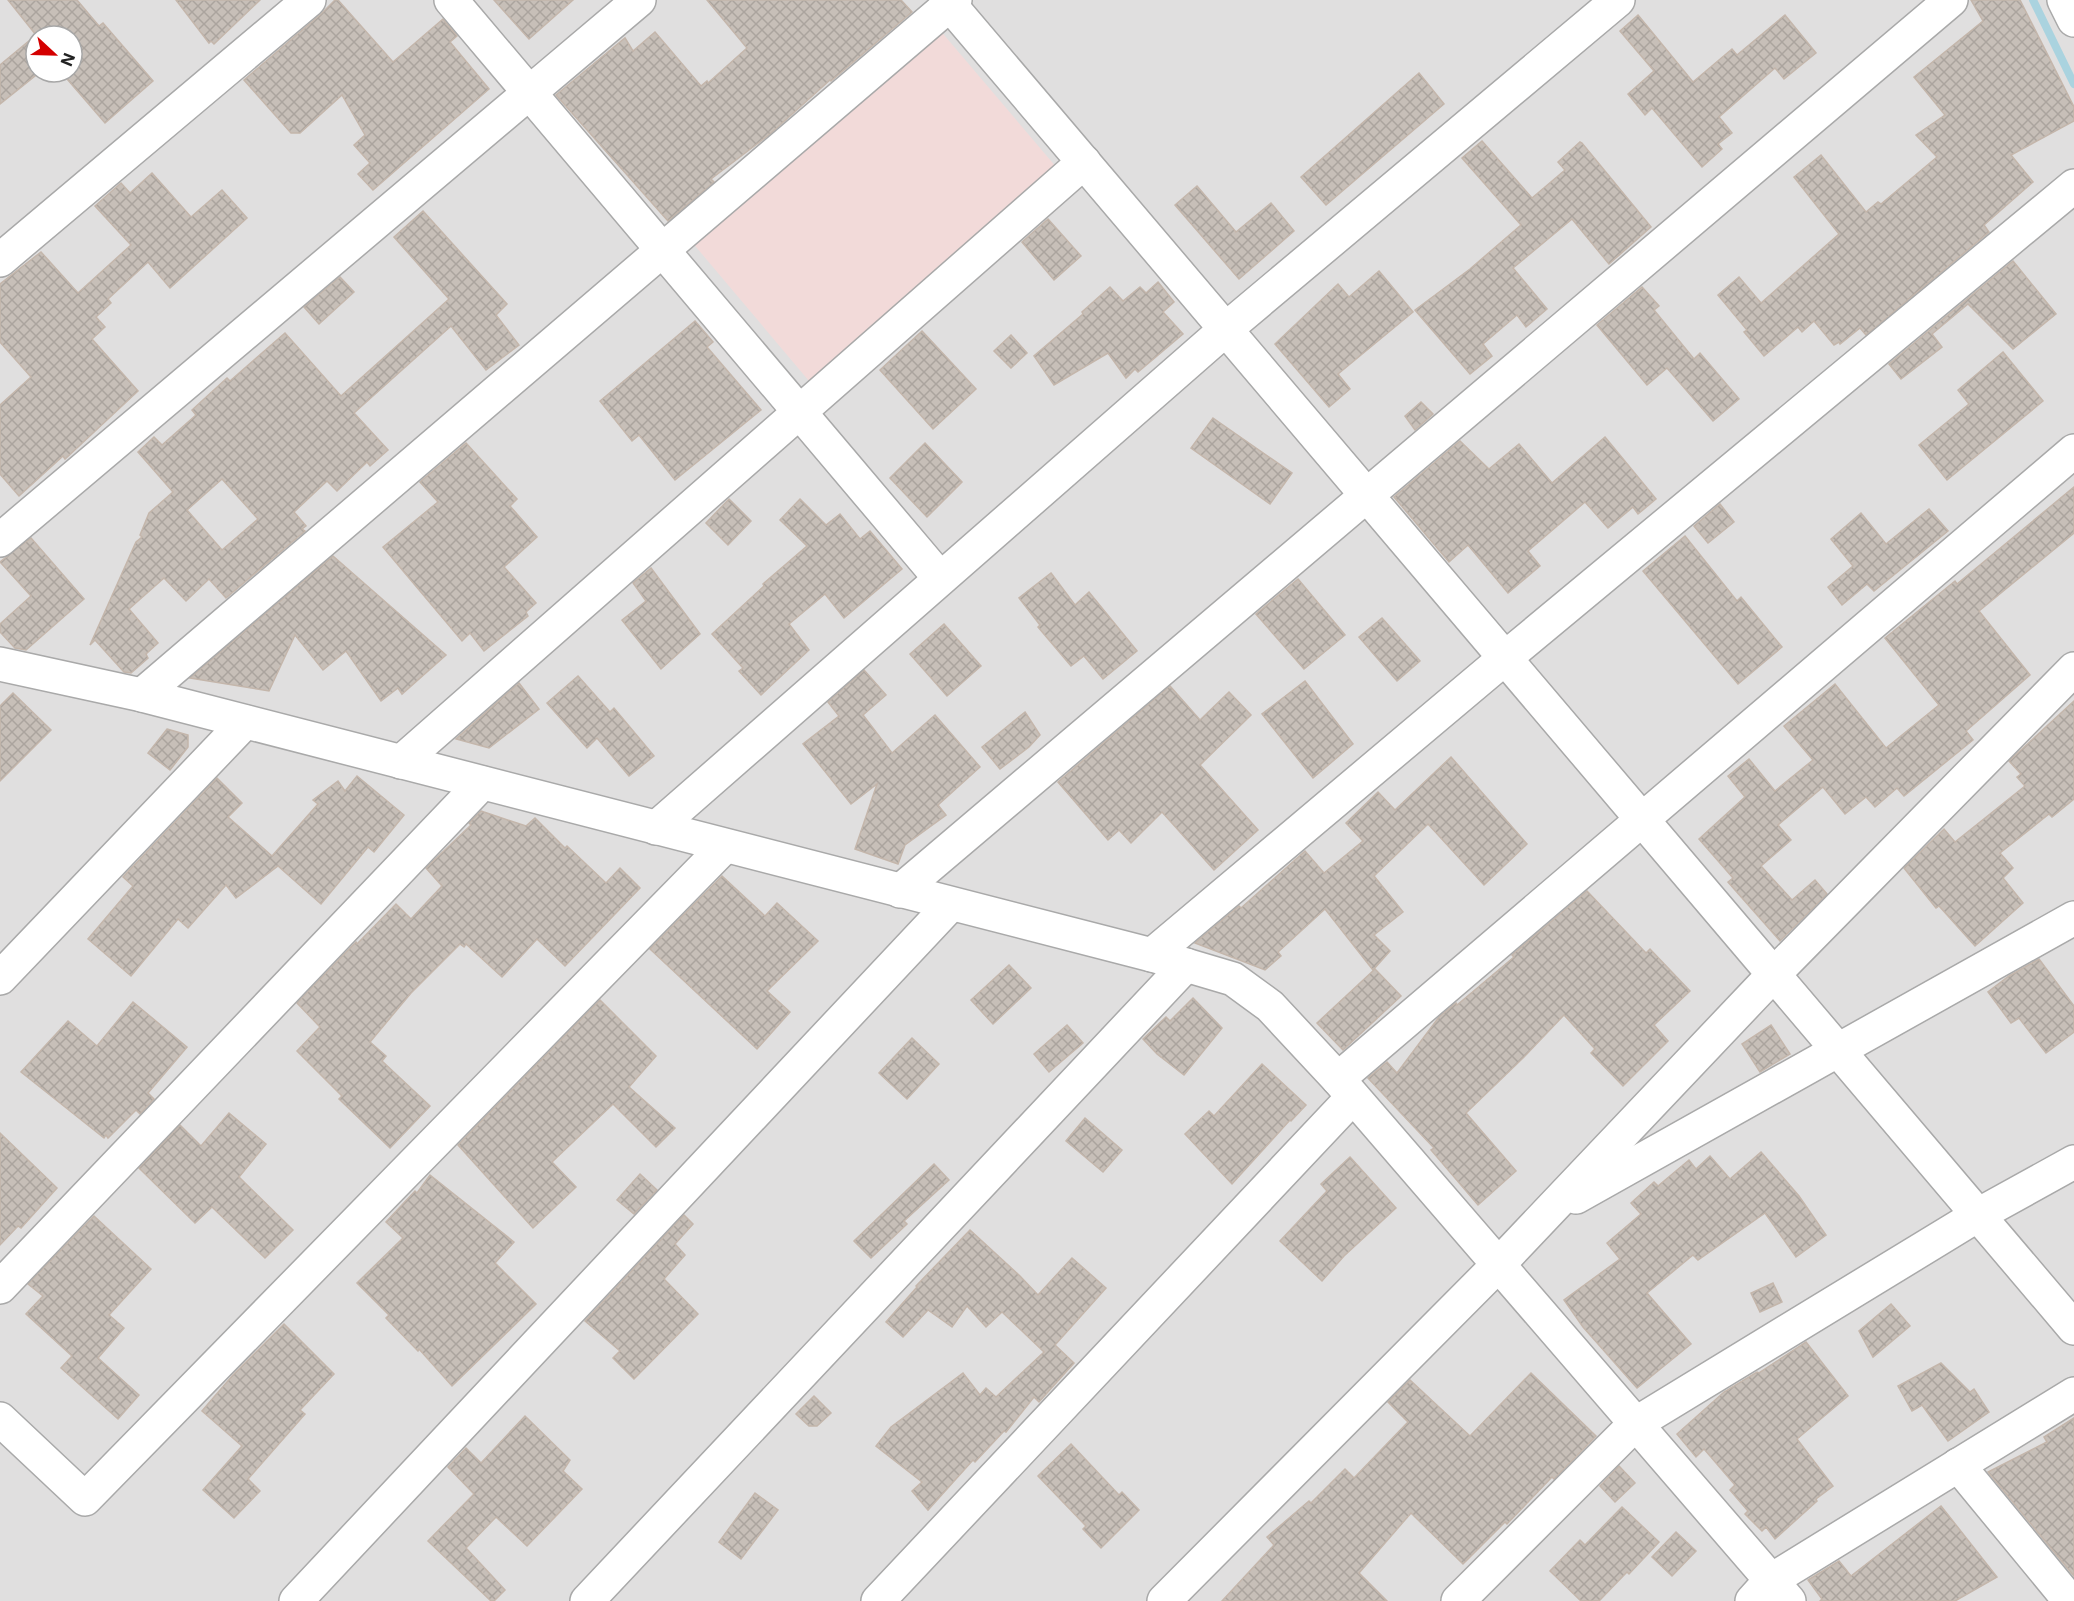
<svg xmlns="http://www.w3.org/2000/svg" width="2074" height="1601" viewBox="0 0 2074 1601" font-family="Inter,sans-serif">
	<defs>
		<pattern id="building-cross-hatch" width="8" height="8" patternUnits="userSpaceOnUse" patternTransform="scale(1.5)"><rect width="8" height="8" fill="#c7bfb8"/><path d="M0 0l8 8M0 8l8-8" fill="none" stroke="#aba49e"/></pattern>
	</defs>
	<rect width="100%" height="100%" fill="#f2efe9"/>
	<!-- residential -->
	<path fill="#e0dfdf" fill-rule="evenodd" d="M0,0H2074V1601H0ZM36,36H72V72H36Z"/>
	<!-- commercial -->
	<polygon fill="#f2dad9" points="939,29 1057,168 809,381 691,241"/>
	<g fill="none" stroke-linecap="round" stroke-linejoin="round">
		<!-- stream -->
		<polyline stroke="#aad3df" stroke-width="8" points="2033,0 2074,84"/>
	</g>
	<!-- building -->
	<g fill="url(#building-cross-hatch)" stroke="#c4b6ab" stroke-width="1.5" fill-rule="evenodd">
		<polygon points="8,0 77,0 99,26 103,23 153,81 105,123 61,72 72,72 72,36 36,36 36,72 40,72 0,104 0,65 36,35"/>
		<polygon points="176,0 260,0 214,44 211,41 209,43"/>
		<polygon points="335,0 338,0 393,62 443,19 457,36 450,42 489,89 373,190 358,174 370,163 354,145 365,135 342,95 300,133 291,133 244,80 321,14"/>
		<polygon points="494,0 573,0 529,39"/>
		<polygon points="707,0 901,0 912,12 831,81 830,80 770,134 711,179 714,182 668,221 556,95 625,38 633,51 655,32 701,86 707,81 708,83 747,48"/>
		<polygon points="1971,0 2020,0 2074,107 2074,121 2011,155 2033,182 1984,225 1989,232 1866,335 1860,328 1840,344 1839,342 1834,345 1814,321 1802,332 1798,327 1764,356 1744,332 1747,330 1718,295 1739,277 1761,303 1839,234 1794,177 1821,155 1866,212 1878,202 1881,204 1937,157 1916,135 1945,115 1914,77 1983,21"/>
		<polygon points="1638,15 1693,82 1732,49 1737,55 1785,15 1816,53 1784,79 1775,68 1719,117 1732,133 1718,144 1722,149 1702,167 1652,108 1645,115 1628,94 1654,71 1620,31"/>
		<polygon points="1419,73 1444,104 1326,205 1301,177"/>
		<polygon points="1482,141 1532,198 1565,170 1558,162 1580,142 1582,143 1651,227 1609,264 1572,219 1513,268 1547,309 1526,327 1517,315 1483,344 1492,356 1470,374 1415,310 1470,269 1521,225 1462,158"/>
		<polygon points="152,173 191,217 222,190 247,218 170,288 148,262 108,299 111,303 96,317 105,327 92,339 138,391 65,459 63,456 19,496 0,474 0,405 31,377 0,342 0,284 41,252 78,293 131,245 95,206 121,183 130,193"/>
		<polygon points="1197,186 1236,232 1271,203 1294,231 1239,279 1175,205"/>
		<path d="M423,211L507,304L496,315L519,345L486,370L451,326L354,413L388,450L370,466L367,462L337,491L327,481L294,512L306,526L302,529L305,531L226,598L209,579L186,601L164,578L129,609L158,643L146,654L148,658L131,673L124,672L95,640L90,645L136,542L142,537L140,535L149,513L173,492L138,452L154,437L162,445L196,415L192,410L227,378L230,381L285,333L341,396L449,299L394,237ZM222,479L258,519L222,550L187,510Z"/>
		<polygon points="1048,219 1081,256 1054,280 1022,242"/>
		<polygon points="2013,261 2056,314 2013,349 1968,304 1932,334 1942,347 1901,379 1889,364"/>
		<polygon points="1379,271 1413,312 1338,374 1350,389 1329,407 1275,344 1338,284 1349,297"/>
		<polygon points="340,277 354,292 319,324 304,307"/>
		<polygon points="1158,282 1174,302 1163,312 1183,334 1138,372 1135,369 1126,378 1108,353 1054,385 1034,356 1083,314 1082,312 1110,287 1123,301 1140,287 1146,293"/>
		<polygon points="1642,287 1659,306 1654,310 1694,359 1700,353 1739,399 1713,421 1667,368 1647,385 1597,325"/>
		<polygon points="695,321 713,342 707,347 761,410 675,480 639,435 632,441 600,401"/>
		<polygon points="922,331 976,389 933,429 880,370"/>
		<polygon points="1011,335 1027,353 1011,368 994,351"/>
		<polygon points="2003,352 2043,401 1947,480 1919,445 1969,404 1958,390"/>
		<polygon points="1421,402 1433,414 1415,430 1405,416"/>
		<polygon points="1213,418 1292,473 1270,504 1191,448"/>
		<polygon points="1605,437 1656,499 1638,514 1633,507 1608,528 1585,502 1528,551 1540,566 1508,593 1468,545 1449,562 1394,497 1460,441 1489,469 1519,444 1552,483"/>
		<polygon points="466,443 517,499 510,506 537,537 504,567 536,603 526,612 528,616 484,651 470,633 462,641 383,547 438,502 420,482"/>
		<polygon points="925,443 962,482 927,517 890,478"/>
		<polygon points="2074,487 2074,533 1979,611 2030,675 1966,731 1973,740 1904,796 1897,788 1875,807 1866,797 1845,814 1823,787 1778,825 1791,840 1761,866 1792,900 1815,880 1827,894 1780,941 1728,882 1733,878 1699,839 1745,797 1728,776 1749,759 1775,791 1813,760 1784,726 1835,684 1886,748 1939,705 1885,638 1955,581 1957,584"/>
		<polygon points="729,499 751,521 728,545 706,523"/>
		<polygon points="800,499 826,525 840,514 860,539 870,531 902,569 844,618 825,594 789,624 809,650 761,695 739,671 743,668 712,634 764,586 763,584 807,546 780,520"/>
		<polygon points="1720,504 1734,522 1708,543 1694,526"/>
		<polygon points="1929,509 1948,531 1874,591 1867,584 1842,605 1828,587 1853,566 1831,539 1861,513 1886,544"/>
		<polygon points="1685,536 1737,601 1741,597 1782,647 1738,684 1643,571"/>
		<polygon points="31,538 84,599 26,650 15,648 0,632 0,624 31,596 0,562"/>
		<polygon points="333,556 446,655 402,694 398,688 381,701 346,651 323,670 295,635 269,691 190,678"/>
		<polygon points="651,568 700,634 661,669 622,620 646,601 633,583"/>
		<polygon points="1051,573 1075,605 1089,592 1137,651 1103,679 1084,656 1071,666 1038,627 1040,625 1019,598"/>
		<polygon points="1298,579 1345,635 1304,669 1256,614"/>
		<polygon points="1382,618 1420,661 1397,681 1359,637"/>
		<polygon points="944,624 981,666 947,696 910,654"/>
		<polygon points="864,670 886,695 863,715 892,753 935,715 980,767 938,805 946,815 905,845 898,864 855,849 877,784 851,804 803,744 839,716 828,702"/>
		<polygon points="578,676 610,712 614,708 654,756 629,776 597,738 587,748 547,703"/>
		<polygon points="1305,681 1353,744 1313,778 1262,714"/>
		<polygon points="519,683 539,709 489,748 456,739"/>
		<polygon points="1170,686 1200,720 1229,692 1251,715 1200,765 1258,830 1214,870 1162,812 1131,843 1119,830 1108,840 1058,782"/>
		<polygon points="13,693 51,730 0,781 0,706"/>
		<polygon points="2074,701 2074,799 2052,817 2049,814 2000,853 2013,868 2003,878 2023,903 1975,946 1939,906 1936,908 1904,868 1944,829 1955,842 2025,786 2017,777 2021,774 2009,761"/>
		<polygon points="1025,712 1040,735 1029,747 1000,769 982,747"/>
		<polygon points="167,729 188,735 188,747 170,770 148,753"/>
		<polygon points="1451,757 1527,844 1484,885 1428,824 1374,876 1403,912 1374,935 1390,951 1373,970 1325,909 1278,952 1281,956 1265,970 1195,943 1239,906 1241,908 1305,851 1324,873 1363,841 1346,823 1378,792 1395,810"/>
		<polygon points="357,776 404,815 374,852 368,847 321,904 278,866 236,898 226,885 188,928 178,919 131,976 88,939 133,886 123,877 217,778 242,803 228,817 272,856 318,804 313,800 338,781 345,791"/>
		<polygon points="481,811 526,826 535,818 565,848 567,846 606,883 620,868 640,888 565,966 537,939 502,977 466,944 464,947 460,944 411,993 370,1042 386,1056 382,1061 430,1106 390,1148 339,1099 342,1096 297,1051 320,1027 297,1003 356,942 357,944 396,904 411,919 442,886 426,868 471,825 469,823"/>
		<polygon points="722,876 765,916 777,903 818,941 767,991 790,1012 757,1049 650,949"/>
		<polygon points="1587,891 1646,953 1650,949 1690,991 1654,1025 1668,1041 1623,1086 1591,1053 1595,1049 1564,1015 1524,1057 1466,1113 1516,1171 1478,1205 1431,1150 1434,1148 1368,1078 1387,1062 1397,1073 1439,1017 1456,1003 1457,1005 1514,957 1512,955"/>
		<polygon points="2039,959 2074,1006 2074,1032 2046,1053 2019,1018 2011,1023 1988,992 2009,976"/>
		<polygon points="1009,965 1031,988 993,1024 971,1000"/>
		<polygon points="1375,969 1401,996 1343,1050 1317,1023"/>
		<polygon points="1193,998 1222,1028 1184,1075 1157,1054 1143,1039 1166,1017 1170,1021"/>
		<polygon points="600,1000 656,1056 629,1087 675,1128 656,1147 613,1104 552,1162 576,1187 533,1228 458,1145"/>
		<polygon points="133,1002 187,1047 148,1093 154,1099 140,1114 136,1110 108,1138 106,1135 104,1138 21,1072 68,1021 97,1046"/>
		<polygon points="1067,1025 1083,1043 1049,1072 1034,1054"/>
		<polygon points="1771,1025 1790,1054 1760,1072 1742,1044"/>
		<polygon points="912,1038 939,1064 907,1099 879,1073"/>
		<polygon points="1262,1064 1306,1105 1291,1121 1290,1120 1232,1184 1185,1134 1209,1111 1214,1116"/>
		<polygon points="229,1113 266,1144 239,1177 293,1230 265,1258 212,1207 195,1223 139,1168 180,1125 201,1146"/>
		<polygon points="1085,1118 1122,1150 1103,1172 1066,1141"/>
		<polygon points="0,1133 57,1188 21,1228 18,1226 0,1245"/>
		<polygon points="1761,1152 1799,1196 1826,1235 1796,1257 1765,1213 1698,1260 1693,1255 1647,1293 1691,1344 1637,1388 1583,1327 1564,1300 1620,1259 1607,1243 1641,1214 1631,1203 1654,1182 1658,1186 1689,1160 1696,1169 1710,1156 1730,1179"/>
		<polygon points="1350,1157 1396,1208 1344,1256 1322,1281 1280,1241 1327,1191 1321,1184"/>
		<polygon points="934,1164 949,1180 904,1221 907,1224 871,1258 854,1241"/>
		<polygon points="640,1174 657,1190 634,1214 617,1200"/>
		<polygon points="430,1175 514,1242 495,1263 536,1304 452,1386 419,1349 418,1351 386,1318 389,1315 357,1283 403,1238 386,1222 415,1191 417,1193"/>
		<polygon points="684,1215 693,1224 675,1244 685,1255 664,1279 698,1314 634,1379 613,1358 620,1351 585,1321"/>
		<polygon points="94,1216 151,1269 109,1315 124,1328 98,1358 139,1395 118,1419 61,1368 72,1356 26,1314 43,1296 28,1284"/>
		<polygon points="970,1230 1020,1276 1038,1295 1072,1258 1106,1288 1055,1345 1074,1363 1039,1402 1034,1397 1006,1432 1004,1431 975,1462 973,1460 928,1510 912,1491 922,1482 876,1446 891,1427 963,1373 980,1395 986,1388 996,1397 1044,1352 1002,1312 986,1327 967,1306 952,1327 928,1310 903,1337 886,1322 917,1287 916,1286"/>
		<polygon points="1773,1283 1782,1302 1760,1312 1751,1293"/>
		<polygon points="1891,1304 1910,1326 1873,1357 1859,1331"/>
		<polygon points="284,1324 334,1374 300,1410 305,1414 248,1479 260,1491 234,1518 203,1490 242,1446 202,1411 233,1375"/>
		<polygon points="1806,1342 1848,1396 1797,1439 1833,1486 1816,1499 1817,1501 1775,1539 1766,1527 1762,1531 1745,1514 1748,1511 1730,1490 1735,1485 1704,1449 1696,1457 1677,1434 1724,1392 1757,1372 1759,1373"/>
		<polygon points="1941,1363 1970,1392 1974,1389 1989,1412 1948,1441 1922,1405 1912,1411 1898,1386"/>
		<polygon points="1531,1373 1596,1436 1554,1479 1552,1477 1507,1524 1505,1522 1463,1564 1411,1513 1359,1573 1387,1601 1222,1601 1274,1545 1267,1537 1309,1501 1311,1503 1345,1469 1354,1478 1408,1422 1388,1402 1410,1380 1470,1436"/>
		<polygon points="814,1396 831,1413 817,1426 809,1426 796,1414"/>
		<polygon points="525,1416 570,1460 563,1471 582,1489 527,1546 496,1517 466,1548 505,1590 494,1601 491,1601 428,1541 474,1494 448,1467 466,1448 481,1463"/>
		<polygon points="2074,1418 2074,1576 1988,1472 2047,1442 2044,1437"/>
		<polygon points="1071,1444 1119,1495 1122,1492 1139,1510 1101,1548 1083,1529 1086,1526 1038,1476"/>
		<polygon points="1619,1466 1635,1483 1615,1502 1600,1486"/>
		<polygon points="755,1493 778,1510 741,1559 719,1542"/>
		<polygon points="1941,1506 1997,1577 1955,1601 1820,1601 1822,1599 1808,1580 1839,1561 1851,1576"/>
		<polygon points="1622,1507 1659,1542 1629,1574 1627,1572 1599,1601 1581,1601 1550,1571 1580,1540 1585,1545"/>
		<polygon points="1676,1532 1696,1551 1672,1576 1652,1557"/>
	</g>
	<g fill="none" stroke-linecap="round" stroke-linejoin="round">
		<!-- street casing -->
		<g stroke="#a9a9a9" stroke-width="36">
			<g id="street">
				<polyline points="451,0 939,577"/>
				<polyline points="946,0 2074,1328"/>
				<polyline points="2064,0 2074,20"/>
				<polyline points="0,260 309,0"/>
				<polyline points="0,540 639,0"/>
				<polyline points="0,664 142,695 1152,955 1233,979 1270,1006 1338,1079 1789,1601"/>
				<polyline points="142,695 955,0"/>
				<polyline points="401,762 1084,162"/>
				<polyline points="656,828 1226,329 1618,0"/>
				<polyline points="900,891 1951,0"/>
				<polyline points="1152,955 1505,658 2074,186"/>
				<polyline points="0,978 245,722"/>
				<polyline points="1338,1079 2074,451"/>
				<polyline points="1576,1197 2074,918"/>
				<polyline points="0,1287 482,783"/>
				<polyline points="0,1419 85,1499 725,846"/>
				<polyline points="1958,1465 2070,1601"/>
				<polyline points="296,1601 951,904"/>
				<polyline points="587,1601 1186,965"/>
				<polyline points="878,1601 1353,1097"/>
				<polyline points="1164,1601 1498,1265 1774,974 2074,669"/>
				<polyline points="1458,1601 1635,1424 1978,1215 2074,1162"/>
				<polyline points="1752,1601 1770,1581 2074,1394"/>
			</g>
		</g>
		<!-- street -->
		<use href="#street" stroke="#fff" stroke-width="33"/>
	</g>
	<!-- north arrow -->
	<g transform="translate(54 54) rotate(112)"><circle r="28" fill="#ffffff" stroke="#a7a7a7" stroke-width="1.5"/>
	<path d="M0-4.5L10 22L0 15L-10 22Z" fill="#d40000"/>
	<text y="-9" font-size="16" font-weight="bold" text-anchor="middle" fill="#222222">N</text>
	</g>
</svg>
